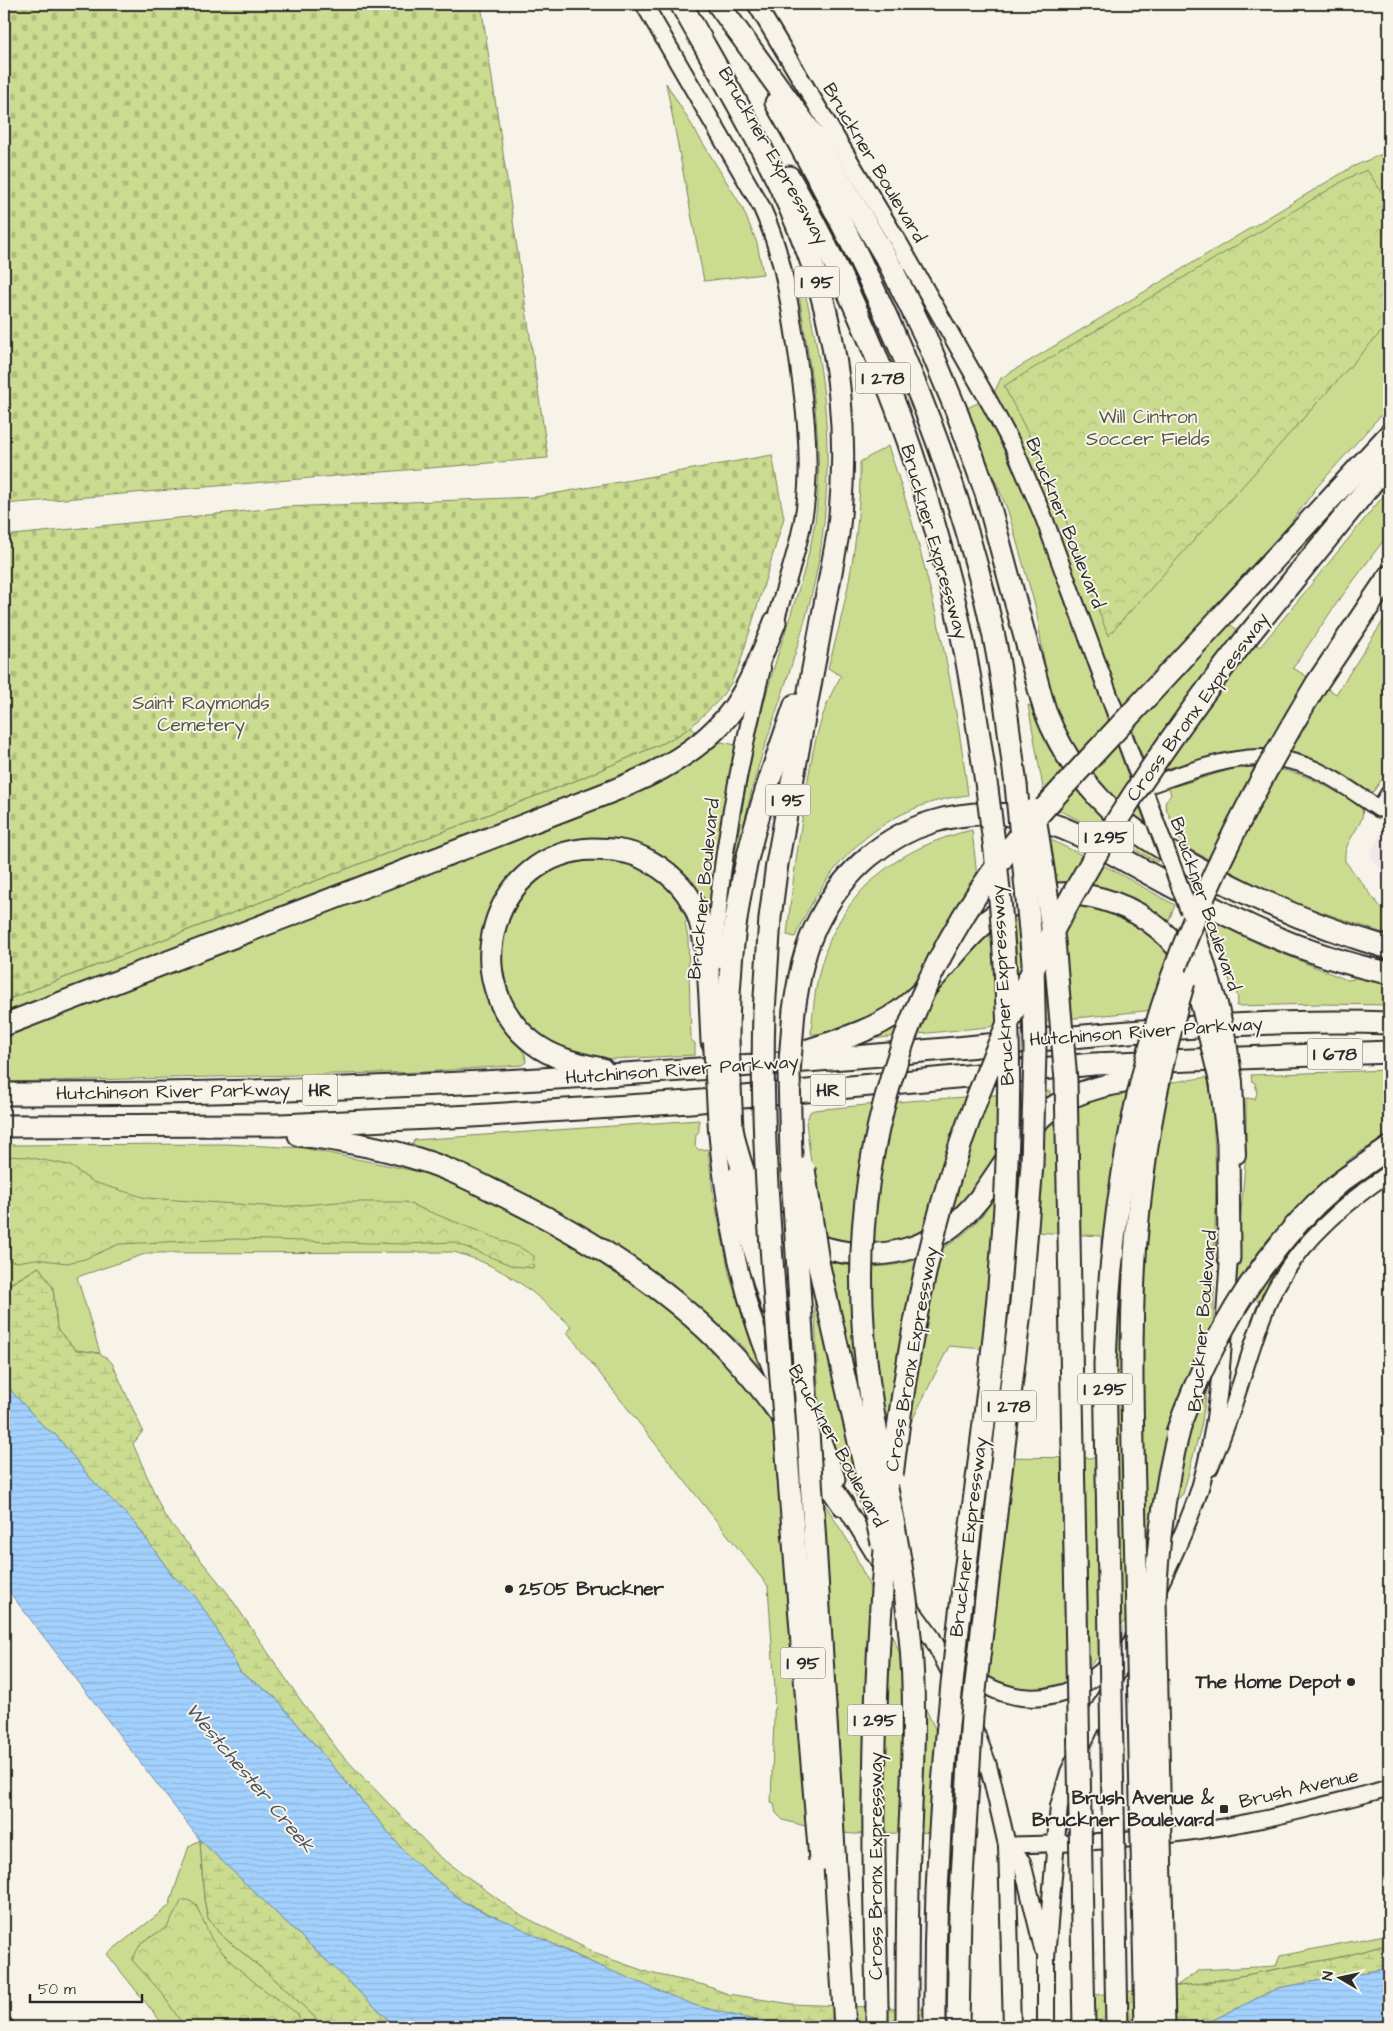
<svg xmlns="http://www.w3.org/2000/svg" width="1393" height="2031" viewBox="0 0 1393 2031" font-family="'Architects Daughter',sans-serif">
	<defs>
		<pattern id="forest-crowns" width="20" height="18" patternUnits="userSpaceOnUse" patternTransform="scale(1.25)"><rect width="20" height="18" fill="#cbdc90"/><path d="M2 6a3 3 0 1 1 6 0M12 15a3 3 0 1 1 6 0" fill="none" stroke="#aebd7c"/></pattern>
		<pattern id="wetland-marsh" width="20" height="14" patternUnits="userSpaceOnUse" patternTransform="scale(1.25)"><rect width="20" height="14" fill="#cbdc90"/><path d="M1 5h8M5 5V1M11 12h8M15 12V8" fill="none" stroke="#aebd7c"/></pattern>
		<pattern id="cemetery-stones" width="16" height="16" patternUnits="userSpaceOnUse" patternTransform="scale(1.25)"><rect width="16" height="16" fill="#cbdc90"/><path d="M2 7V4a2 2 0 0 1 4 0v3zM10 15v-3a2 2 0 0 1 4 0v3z" fill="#aebd7c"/></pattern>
		<pattern id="water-rules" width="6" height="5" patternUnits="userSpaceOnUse" patternTransform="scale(1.25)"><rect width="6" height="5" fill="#a3d1fe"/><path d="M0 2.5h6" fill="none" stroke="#8cb4da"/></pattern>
	</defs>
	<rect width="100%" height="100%" fill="#f7f3e8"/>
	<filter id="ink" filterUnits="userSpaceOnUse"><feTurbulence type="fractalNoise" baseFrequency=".02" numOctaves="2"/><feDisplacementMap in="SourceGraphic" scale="10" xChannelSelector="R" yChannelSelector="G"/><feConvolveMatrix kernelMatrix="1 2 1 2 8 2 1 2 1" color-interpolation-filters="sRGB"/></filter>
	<g filter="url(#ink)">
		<!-- built -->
		<polygon fill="#f2e6ec" points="1389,821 1389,879 1371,857 1372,848"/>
		<!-- grass -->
		<g fill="#cbdc90" stroke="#7b845e">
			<polygon points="666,83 742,207 757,243 763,274 704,281"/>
			<path d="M1389,151V406L1317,487L1289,525L1211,610L1260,647L1389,489V533L1334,607L1293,668L1336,694L1389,612V769L1373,792C1359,790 1335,769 1320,762C1266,736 1210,755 1157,772L1145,763L1031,466L994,393L1001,378L1352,167Z"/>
			<path d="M803,286C827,373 834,463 820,553C808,627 779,699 757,771C746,807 741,845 733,882C730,872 737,843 739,830C747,777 757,723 773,671C787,622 807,573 815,522C826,448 809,362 798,288Z"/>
			<polygon points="980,402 1020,483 1036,522 1145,822 1132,814 1099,785 1073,745 1065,730 1047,679 1036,609 1008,511 965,409"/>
			<path d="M888,446C926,557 954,678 968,795C882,805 828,861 795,937L787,935C791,896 796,858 802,820C809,772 815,718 841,676L828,668C847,602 861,532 860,462Z"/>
			<polygon points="1028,705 1031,706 1049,749 1092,807 1119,831 1160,858 1157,862 1073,817 1046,804"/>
			<polygon points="691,727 697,733 648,767 4,1018 4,1001 577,780 672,739"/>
			<polygon points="721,742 736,745 717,845 709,914 635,846 515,876 487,996 501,1024 525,1054 526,1062 522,1065 423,1072 4,1082 4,1033 708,749"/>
			<path d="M1239,767C1282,768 1299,770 1336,792C1345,797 1355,801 1362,808C1367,824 1342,840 1345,861L1389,918V935L1295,903L1267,891L1182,845L1165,806L1166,800L1171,795L1169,788Z"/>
			<path d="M972,830L980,905L972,925L892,1008L828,1034H811C813,1010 815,986 822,962C843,890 900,846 972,830Z"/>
			<polygon points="1049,839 1109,868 1175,905 1167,925 1062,885 1055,881"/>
			<polygon points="578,859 623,859 664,880 691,915 685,923 688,938 691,1040 695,1043 695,1055 612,1059 585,1058 538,1038 505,995 499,944 511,910 534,881 551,870"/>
			<path d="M1073,904C1108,909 1149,924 1170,956C1180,970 1185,990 1193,1006L860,1040L943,984L994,926L1023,910Z"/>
			<polygon points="1210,920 1261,945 1347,980 1354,979 1356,975 1389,983 1389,1005 1320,1004 1236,1006 1238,999 1235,987 1231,985"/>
			<path d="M1389,1070V1134L1351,1158L1308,1195L1324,1213C1298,1240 1274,1268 1259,1302L1235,1284L1246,1152V1098L1255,1099L1257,1093L1255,1083L1252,1081L1251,1075Z"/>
			<path d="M1208,1077L1213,1113L1216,1176L1213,1354L1201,1427L1183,1494L1175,1501L1149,1588L1099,1656L1084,1672L1070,1681L1055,1687L1034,1690L1019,1689L994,1682L966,1660L984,1457L1104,1458L1101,1236L1019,1231L1006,1351L949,1346L871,1503L890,1566L849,1481L819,1408L813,1267L822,1259C878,1278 946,1262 983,1214C1008,1180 1025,1138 1062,1114C1104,1086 1160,1085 1208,1077Z"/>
			<polygon points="1050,1091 1050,1097 998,1151 967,1197 933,1225 910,1237 882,1244 853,1245 823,1237 819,1227 806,1123 810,1112 814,1110 908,1101"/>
			<polygon points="699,1120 699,1131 696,1135 695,1146 699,1150 708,1149 713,1193 730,1277 759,1368 740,1343 671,1286 617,1250 411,1149 414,1140"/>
			<path d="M226,1144L303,1148L430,1174L501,1204L590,1252L616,1269L681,1319L750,1386L850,1544L935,1729L945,1832L854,1834L827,1832L783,1820L776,1813L774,1804L771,1803L775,1689L768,1586L567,1332L572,1327C533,1291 506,1267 454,1252L148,1253L77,1277L100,1353L76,1350L57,1329L53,1288L39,1267L4,1287V1145Z"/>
			<polygon points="200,1840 204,1899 208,1918 220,1934 278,1982 325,2027 165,2027 107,1954 169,1906 189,1846"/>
			<polygon points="1389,1934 1389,1944 1346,1956 1198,1984 1176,1986 1200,1970 1276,1966 1280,1956"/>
		</g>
		<!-- forest -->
		<g fill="url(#forest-crowns)" stroke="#7b845e">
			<polygon points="1367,170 1389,203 1389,323 1108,636 1058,498 1038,453 1004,386 1348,178"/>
			<polygon points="4,1156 27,1157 69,1165 93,1182 146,1198 280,1207 338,1202 405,1202 521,1248 534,1256 533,1268 513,1266 453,1242 406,1244 236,1239 119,1244 85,1259 67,1263 36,1259 16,1262 4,1259"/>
			<polygon points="182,1900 188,1900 196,1905 212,1940 233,1964 259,1986 298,2014 302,2027 188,2027 183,2025 161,1992 132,1960 141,1943 167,1927"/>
		</g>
		<!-- wetland -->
		<g fill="url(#wetland-marsh)" stroke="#7b845e">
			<path d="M39,1267L53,1288L57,1329L76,1350C89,1352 103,1351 112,1363L143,1431L133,1444L164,1515L226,1591L299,1698L340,1753L439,1856L517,1913L599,1955L650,1973L704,1985L728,1994L791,2004L924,2009L925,2027H790L723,2013L694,2005L631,1981L462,1901L409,1857L274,1696L241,1673L195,1596L172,1575L135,1523L91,1479L56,1435L45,1428L4,1383V1288Z"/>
			<polygon points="200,1840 396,2027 325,2027 278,1982 220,1934 208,1918 204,1899"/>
			<polygon points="1389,1944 1389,1968 1278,1988 1199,2027 1081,2027 1095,1995 1198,1984 1346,1956"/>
		</g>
		<!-- cemetery -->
		<g fill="url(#cemetery-stones)" stroke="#7b845e">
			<polygon points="4,4 481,4 548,458 4,504"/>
			<polygon points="772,455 784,518 740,663 731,683 719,700 691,727 672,739 577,780 4,1001 4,536 285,507 535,497"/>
		</g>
		<!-- water -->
		<g fill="url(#water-rules)" stroke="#738faa">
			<polygon points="4,1383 45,1428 56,1435 91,1479 135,1523 172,1575 195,1596 212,1621 241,1673 274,1696 409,1857 462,1901 483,1912 509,1922 578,1957 694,2005 755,2021 790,2027 396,2027 200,1840 4,1585"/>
			<polygon points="1389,1968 1389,2027 1199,2027 1278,1988"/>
		</g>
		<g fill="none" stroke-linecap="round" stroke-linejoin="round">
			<!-- tertiary casing -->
			<g stroke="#2b2b2b" stroke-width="19">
				<g id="tertiary">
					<path d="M1143,787C1196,770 1251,744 1307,766C1333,776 1356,794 1379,809L1389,793"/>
					<path d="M1210,1468C1222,1439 1232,1411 1241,1382C1250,1354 1258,1325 1270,1299C1295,1246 1342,1205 1389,1173"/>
					<path d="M1007,1845C1088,1844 1170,1838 1249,1822C1296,1813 1343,1800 1389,1788"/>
				</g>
			</g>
			<!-- secondary casing -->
			<g stroke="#2b2b2b" stroke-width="20">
				<g id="secondary">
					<path d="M644,4L761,206C783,254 788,295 796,345C804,399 812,454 805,508C799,550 783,591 772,633"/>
					<polyline points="756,4 899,243 991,405 1014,448 1044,518 1156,823"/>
					<polyline points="1192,918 1219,1004"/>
					<path d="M714,962C719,862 739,765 762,668"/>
					<polyline points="1234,1082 1237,1155"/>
					<path d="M717,1130C725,1215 742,1304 777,1382"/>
					<polyline points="839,1496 885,1571"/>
					<path d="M1159,1586C1174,1554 1189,1522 1200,1488C1223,1410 1223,1326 1230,1246"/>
					<polyline points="906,1602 932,1638 958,1687 987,1762 993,1784 1007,1845 1012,2027"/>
					<path d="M948,1657C1002,1710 1061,1712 1116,1659"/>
					<polyline points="1007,1845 1022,1862 1043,1949"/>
					<polyline points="4,2025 5,2027"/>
					<polyline points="1046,2027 1046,1958 1059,1806 1069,1772 1136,1633"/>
				</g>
			</g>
			<!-- motorway casing -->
			<g stroke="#2b2b2b" stroke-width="25">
				<g id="motorway">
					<path d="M681,4C728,88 779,170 811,261C841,348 849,443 838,534L777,864L770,918L764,1012"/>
					<path d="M718,4L816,139L889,263L926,338L956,410L986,493L1045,711C1060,749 1082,783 1112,811C1135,833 1163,849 1190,864C1253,899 1320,928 1389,948"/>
					<path d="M776,103C872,268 952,445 993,632C1004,683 1009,734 1016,785"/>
					<path d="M789,177C862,305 917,448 952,591C968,656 977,723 987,789"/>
					<polyline points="1221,617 1389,435"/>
					<polyline points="1247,637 1389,462"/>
					<polyline points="1317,683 1389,576"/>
					<path d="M794,1010C799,978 804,947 820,918C872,819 981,788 1081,836C1180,890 1277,951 1389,973"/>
					<path d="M4,1025L610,792C656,774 703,750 733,709C751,683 763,652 775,622"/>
					<path d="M728,1041C728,994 731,946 739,900C750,833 773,768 795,705"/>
					<path d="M797,1054C831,1042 869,1033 898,1012C939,983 962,934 1004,909C1062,875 1148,901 1183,956C1193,971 1197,988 1202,1005"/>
					<path d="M602,1069C577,1064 552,1058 532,1042C455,981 492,853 592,849C609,849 627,850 643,858C666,869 686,887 696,910C710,943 710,1005 712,1042"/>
					<polyline points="1221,1083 1228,1143 1229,1258"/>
					<path d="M4,1094C271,1095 538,1082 805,1061C930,1052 1055,1037 1180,1028C1250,1024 1319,1020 1389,1023"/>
					<polyline points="4,1126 281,1125 472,1116 690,1102 1094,1064 1389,1052"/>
					<path d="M732,1129C742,1180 760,1225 812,1244C876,1266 936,1253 979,1199C1003,1168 1019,1133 1052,1108C1083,1086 1124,1082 1160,1076"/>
					<path d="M299,1135C341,1140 381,1147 421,1160C451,1169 479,1184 508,1198C589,1238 671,1289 733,1356C775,1401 808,1455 843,1505"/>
					<polyline points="737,1177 749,1232 772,1307"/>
					<polyline points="1316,1204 1343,1180 1389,1148"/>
					<polyline points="781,1336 834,1479"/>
					<polyline points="877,2008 877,2027"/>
				</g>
			</g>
			<!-- tertiary -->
			<use href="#tertiary" stroke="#f7f3e8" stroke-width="15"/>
			<!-- secondary -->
			<use href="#secondary" stroke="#f7f3e8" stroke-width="16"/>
			<!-- motorway -->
			<use href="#motorway" stroke="#f7f3e8" stroke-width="21"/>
			<!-- secondary-bridge casing -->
			<g stroke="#2b2b2b" stroke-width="20" stroke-linecap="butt">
				<g id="secondary-bridge">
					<polyline points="1156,823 1189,911"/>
					<polyline points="1219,1004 1228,1042 1234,1082"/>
					<polyline points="712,1042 717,1130"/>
				</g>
			</g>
			<!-- motorway-bridge casing -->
			<g stroke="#2b2b2b" stroke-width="25" stroke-linecap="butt">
				<g id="motorway-bridge">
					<polyline points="1034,810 1054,941 1066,1080 1084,2027"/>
					<polyline points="1202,1005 1221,1083"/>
					<polyline points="794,1010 789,1074 791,1157 845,2027"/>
					<path d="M764,1012C760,1134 772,1257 781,1379C794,1539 806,1700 820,1860"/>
					<polyline points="728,1041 732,1129"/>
					<polyline points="804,1169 818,1262 882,1543"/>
					<path d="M1176,1435C1207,1348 1250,1270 1316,1204"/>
					<path d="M892,1476C904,1376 920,1277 949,1180C1010,980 1118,801 1247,637"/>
					<path d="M877,2008C876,1939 873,1869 874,1799C875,1708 879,1617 887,1526"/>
					<path d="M907,2027C907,1968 907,1909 909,1851C912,1779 917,1707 910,1636C901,1531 869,1429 863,1324C852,1157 903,990 1004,856C1030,822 1061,790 1090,758C1134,711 1177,664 1221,617"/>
					<path d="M935,2027C934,1913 940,1798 952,1684C969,1519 998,1354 1006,1187C1013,1054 1006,921 987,789"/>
					<polyline points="958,2027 960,1909 972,1716 1021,1303 1032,1164 1035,1051 1033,962 1016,785"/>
					<path d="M1117,2027L1105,1365C1109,1244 1125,1123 1162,1007C1197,896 1257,782 1317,683"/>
					<path d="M1146,2027C1143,1876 1140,1725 1136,1573C1134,1463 1128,1351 1136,1241C1143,1154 1159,1065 1184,982"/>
					<path d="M1164,2027L1155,1600C1158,1540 1165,1481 1181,1423"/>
				</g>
			</g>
			<!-- secondary-bridge -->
			<use href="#secondary-bridge" stroke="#f7f3e8" stroke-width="16"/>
			<!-- motorway-bridge -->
			<use href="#motorway-bridge" stroke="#f7f3e8" stroke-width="21"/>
		</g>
	</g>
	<!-- markers -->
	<g fill="#2b2b2b" stroke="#f7f3e8" stroke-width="2">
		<circle cx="509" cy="1589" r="5"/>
		<circle cx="1351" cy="1682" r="5"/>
		<rect x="1219" y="1804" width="10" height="10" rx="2.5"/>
	</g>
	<g text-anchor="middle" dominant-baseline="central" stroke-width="4" stroke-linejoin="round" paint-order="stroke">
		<!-- shield labels -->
		<g fill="#f7f3e8" stroke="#686764" stroke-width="1">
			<rect x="794.5" y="266.5" width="45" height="31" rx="4"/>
			<rect x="855.5" y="362.5" width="55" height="31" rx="4"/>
			<rect x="765.5" y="784.5" width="45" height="31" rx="4"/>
			<rect x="1078.5" y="821.5" width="55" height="31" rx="4"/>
			<rect x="1307.5" y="1038.5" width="55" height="31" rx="4"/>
			<rect x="302.5" y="1074.5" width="35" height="31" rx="4"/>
			<rect x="810.5" y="1074.5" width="35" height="31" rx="4"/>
			<rect x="1077.5" y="1373.5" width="55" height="31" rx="4"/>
			<rect x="981.5" y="1390.5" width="55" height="31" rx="4"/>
			<rect x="780.5" y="1647.5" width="45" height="31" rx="4"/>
			<rect x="847.5" y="1704.5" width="55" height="31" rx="4"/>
		</g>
		<g font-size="18" font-weight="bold" fill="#2b2b2b">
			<text x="817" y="282">I 95</text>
			<text x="883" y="378">I 278</text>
			<text x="788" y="800">I 95</text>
			<text x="1106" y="837">I 295</text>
			<text x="1335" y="1054">I 678</text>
			<text x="320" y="1090">HR</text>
			<text x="828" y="1090">HR</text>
			<text x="1105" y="1389">I 295</text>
			<text x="1009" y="1406">I 278</text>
			<text x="803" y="1663">I 95</text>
			<text x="875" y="1720">I 295</text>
		</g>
		<!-- street labels -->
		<g font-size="19" fill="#2b2b2b" stroke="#f7f3e8">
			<text transform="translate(773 156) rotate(60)">Bruckner Expressway</text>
			<text transform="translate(874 163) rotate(59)">Bruckner Boulevard</text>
			<text transform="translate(1065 523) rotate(68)">Bruckner Boulevard</text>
			<text transform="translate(934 542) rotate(74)">Bruckner Expressway</text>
			<text transform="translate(1198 707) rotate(-54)">Cross Bronx Expressway</text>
			<text transform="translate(704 889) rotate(-84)">Bruckner Boulevard</text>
			<text transform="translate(1205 904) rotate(71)">Bruckner Boulevard</text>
			<text transform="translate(1003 985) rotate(-93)">Bruckner Expressway</text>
			<text transform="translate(1146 1032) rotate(-4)">Hutchinson River Parkway</text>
			<text transform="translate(682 1070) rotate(-4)">Hutchinson River Parkway</text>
			<text transform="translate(173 1092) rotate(-1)">Hutchinson River Parkway</text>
			<text transform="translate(1203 1321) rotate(-85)">Bruckner Boulevard</text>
			<text transform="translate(912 1359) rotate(-80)">Cross Bronx Expressway</text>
			<text transform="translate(837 1446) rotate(61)">Bruckner Boulevard</text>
			<text transform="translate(969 1537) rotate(-83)">Bruckner Expressway</text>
			<text transform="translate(1299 1789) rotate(-13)">Brush Avenue</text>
			<text transform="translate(876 1866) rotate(-90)">Cross Bronx Expressway</text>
		</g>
		<!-- park labels -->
		<g font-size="19" fill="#535744" stroke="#f7f3e8">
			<text x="1148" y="417">Will Cintron<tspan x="1148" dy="22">Soccer Fields</tspan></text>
			<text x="201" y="703">Saint Raymonds<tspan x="201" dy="22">Cemetery</tspan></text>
		</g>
		<!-- poi labels -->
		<g font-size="19" font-weight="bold" fill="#2b2b2b" stroke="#f7f3e8" text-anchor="end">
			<text x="519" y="1589" text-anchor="start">2505 Bruckner</text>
			<text x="1341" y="1682">The Home Depot</text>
			<text x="1214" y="1798">Brush Avenue &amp;<tspan x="1214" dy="22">Bruckner Boulevard</tspan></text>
		</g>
		<!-- water labels -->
		<g font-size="20" font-style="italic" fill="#495460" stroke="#f7f3e8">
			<text transform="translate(250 1778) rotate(50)">Westchester Creek</text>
		</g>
	</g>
	<!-- margin -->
	<rect width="1393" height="2031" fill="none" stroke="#f7f3e8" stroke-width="20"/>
	<rect x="10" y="10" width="1373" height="2011" fill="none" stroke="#2b2b2b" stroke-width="2" filter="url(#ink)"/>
	<!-- north arrow -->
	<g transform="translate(1340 1978) rotate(279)" stroke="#f7f3e8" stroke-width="4" paint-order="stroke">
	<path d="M0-4L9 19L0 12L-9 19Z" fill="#2b2b2b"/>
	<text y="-8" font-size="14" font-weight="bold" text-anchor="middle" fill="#2b2b2b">N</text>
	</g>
	<!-- scale -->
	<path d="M30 1994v8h112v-8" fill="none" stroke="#2b2b2b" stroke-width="2.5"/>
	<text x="38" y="1994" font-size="15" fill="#2b2b2b" stroke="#f7f3e8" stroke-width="4" paint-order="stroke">50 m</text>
</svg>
